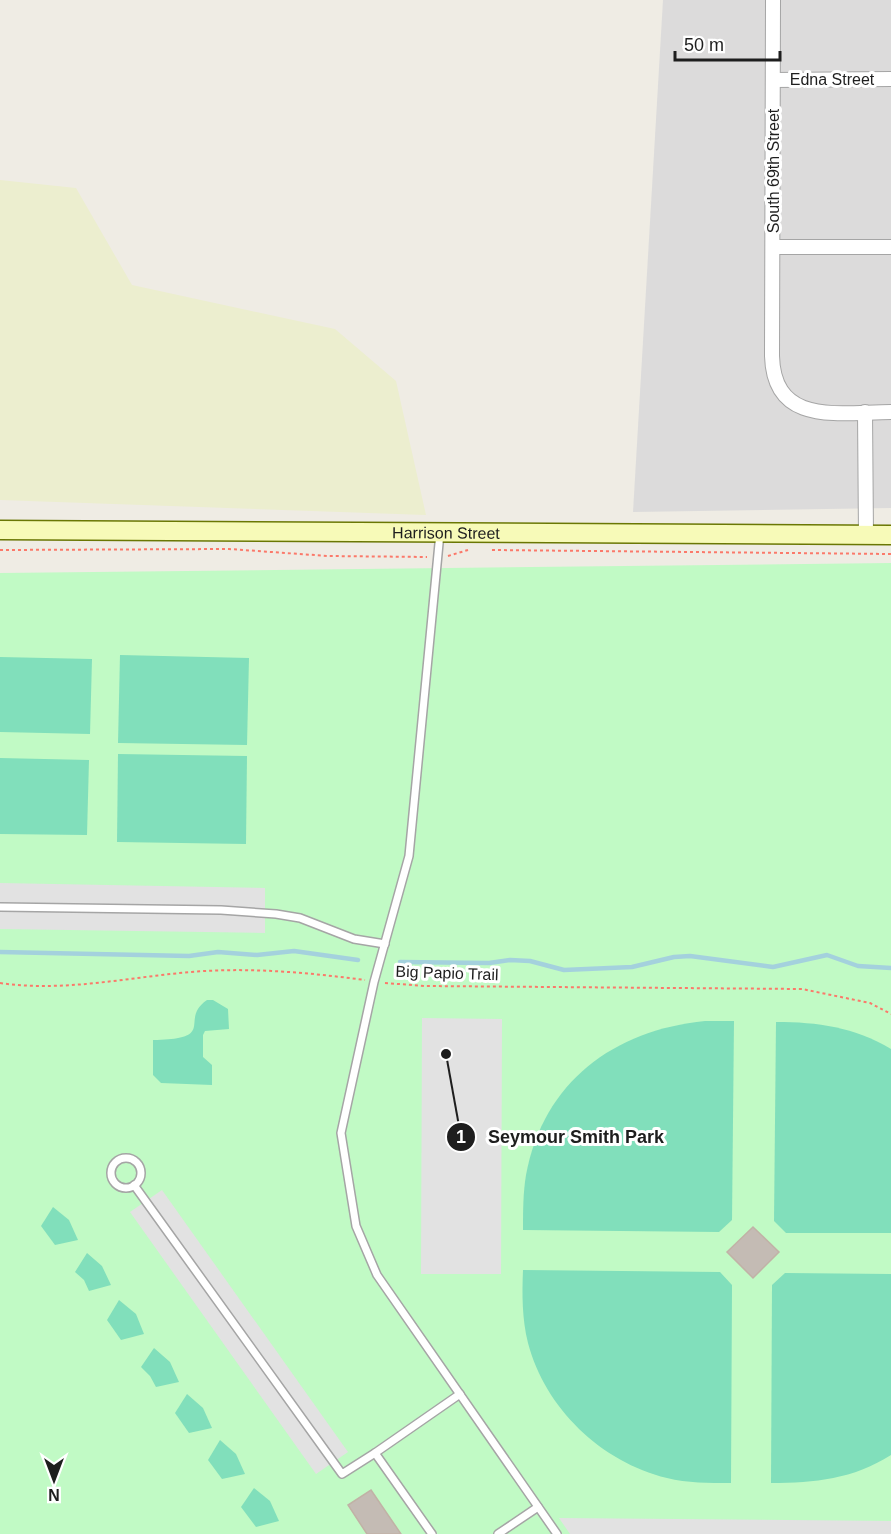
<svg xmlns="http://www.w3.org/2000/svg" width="891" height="1534" viewBox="0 0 891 1534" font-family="Arial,sans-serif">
	<rect width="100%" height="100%" fill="#efece4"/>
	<!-- residential -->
	<polygon fill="#dcdbdb" points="663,0 891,0 891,508 633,512"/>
	<!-- farmland -->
	<polygon fill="#eceecf" points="0,180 76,188 132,285 335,329 396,381 426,515 0,500"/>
	<!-- park -->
	<polygon fill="#c1fac5" points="891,563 891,1534 0,1534 0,573"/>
	<!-- pitch -->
	<g fill="#81dfbb">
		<polygon points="120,655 249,658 247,745 118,743"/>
		<polygon points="0,657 92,659 90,734 0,732"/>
		<polygon points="118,754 247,756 246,844 117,842"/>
		<polygon points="0,758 89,760 87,835 0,834"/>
		<path d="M207,1000H213L228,1009L229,1029L205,1031L203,1035V1057L212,1065V1085L161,1083L153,1075V1040C219,1039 178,1020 207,1000Z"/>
		<path d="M705,1021H734L732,1220L719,1232L523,1230C523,1212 523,1193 526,1175C543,1082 614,1030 705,1021Z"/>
		<path d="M776,1022C818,1022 854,1027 891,1049V1233H786L774,1221Z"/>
		<polygon points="53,1207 69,1220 78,1240 55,1245 41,1226"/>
		<polygon points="87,1253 102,1266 111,1285 89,1291 84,1280 75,1272"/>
		<path d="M523,1270L720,1272L732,1285L731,1483C709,1483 687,1483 667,1478C601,1462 545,1408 528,1343C522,1319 522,1294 523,1270Z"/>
		<path d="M785,1273L891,1274V1455C853,1479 815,1483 771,1483L772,1285Z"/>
		<polygon points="119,1300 136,1314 144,1334 121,1340 107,1320"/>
		<polygon points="154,1348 170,1362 179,1382 156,1387 150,1376 141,1367"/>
		<polygon points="187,1394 203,1408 212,1428 189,1433 175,1413"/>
		<polygon points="220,1440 236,1454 245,1474 222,1479 208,1460"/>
		<polygon points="254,1488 270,1501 279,1521 256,1527 241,1507"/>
	</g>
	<!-- parking -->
	<g fill="#e2e2e2">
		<polygon points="0,883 265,888 265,933 0,929"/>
		<polygon points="422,1018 502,1019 501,1274 421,1274"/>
		<polygon points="162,1190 348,1452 316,1474 130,1212"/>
		<polygon points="559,1518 891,1521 891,1534 570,1534"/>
	</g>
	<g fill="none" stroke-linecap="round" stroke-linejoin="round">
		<!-- stream -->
		<g stroke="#a4d1dd" stroke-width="4.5">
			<polyline points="0,952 189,956 218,952 257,955 294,951 358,960"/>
			<polyline points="400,962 489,963 510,960 530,961 564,970 632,967 674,957 690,956 773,967 827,955 858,966 891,968"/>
		</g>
	</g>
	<!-- building -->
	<g fill="#c4bbb4" stroke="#c1b2a6" stroke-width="1.5">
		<polygon points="753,1227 779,1252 753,1278 727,1252"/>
		<polygon points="371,1490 401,1534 367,1534 348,1505"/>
	</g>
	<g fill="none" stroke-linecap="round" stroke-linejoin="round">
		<!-- service casing -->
		<g stroke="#a5a5a5" stroke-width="10">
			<g id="service">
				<polyline points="440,533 409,856 374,982 341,1133 356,1226 377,1275 557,1534"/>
				<polyline points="0,907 221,910 276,914 300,918 354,939 385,944"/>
				<circle cx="126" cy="1173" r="15"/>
				<polyline points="134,1185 342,1474 375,1453"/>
				<polyline points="432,1534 375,1453 460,1394"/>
				<polyline points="498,1534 538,1507"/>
			</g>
		</g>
		<!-- minor casing -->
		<g stroke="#a5a5a5" stroke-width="16">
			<g id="minor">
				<path d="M773,0L772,356C774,427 840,412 891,412"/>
				<polyline points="773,80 891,79"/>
				<polyline points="773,247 891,247"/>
				<polyline points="865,412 866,536"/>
			</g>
		</g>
		<!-- secondary casing -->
		<g stroke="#6a7704" stroke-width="21">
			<g id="secondary">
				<path id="s1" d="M0,530L891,535"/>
			</g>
		</g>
		<!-- path -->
		<g stroke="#fb796a" stroke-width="2" stroke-dasharray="3 3" stroke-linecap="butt">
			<polyline points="0,550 229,549 328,556 427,557"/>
			<polyline points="492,550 891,554"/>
			<polyline points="448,556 468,550"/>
			<path d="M0,983C70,993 136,975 205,971C259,968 311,973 365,980"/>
			<polyline points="385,983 425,986 802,989 870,1003 891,1014"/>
		</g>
		<!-- service -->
		<use href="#service" stroke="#fff" stroke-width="7"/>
		<!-- minor -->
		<use href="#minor" stroke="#fff" stroke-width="14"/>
		<!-- secondary -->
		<use href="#secondary" stroke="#f7fab8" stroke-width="18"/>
	</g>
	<g text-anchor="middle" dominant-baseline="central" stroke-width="6" stroke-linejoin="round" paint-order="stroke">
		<!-- street labels -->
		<g font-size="16" fill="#1e1e1e" stroke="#fff">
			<text x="832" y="79">Edna Street</text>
			<text transform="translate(773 171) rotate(-90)">South 69th Street</text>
			<text stroke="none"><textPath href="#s1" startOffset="446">Harrison Street</textPath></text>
			<text transform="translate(447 973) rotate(2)">Big Papio Trail</text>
		</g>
	</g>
	<!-- callouts -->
	<path fill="none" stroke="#1e1e1e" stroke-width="2" d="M446 1054L461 1137"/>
	<g fill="#1e1e1e" stroke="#fff" stroke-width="2">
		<circle cx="446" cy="1054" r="6"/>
		<circle cx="461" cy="1137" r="15"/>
	</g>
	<g font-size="18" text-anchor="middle" font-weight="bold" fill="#fff">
		<text x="461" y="1143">1</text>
	</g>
	<g font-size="18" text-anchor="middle" font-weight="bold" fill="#1e1e1e" stroke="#fff" stroke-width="6" stroke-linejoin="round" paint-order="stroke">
		<text x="576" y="1143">Seymour Smith Park</text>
	</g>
	<!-- north arrow -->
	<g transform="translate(54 1480) rotate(180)" stroke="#ffffff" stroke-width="4.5" paint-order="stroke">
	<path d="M0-4.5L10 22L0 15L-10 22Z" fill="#1e1e1e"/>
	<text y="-9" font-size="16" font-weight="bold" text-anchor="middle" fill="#1e1e1e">N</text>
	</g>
	<!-- scale -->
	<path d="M675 51v9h105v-9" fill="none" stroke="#1e1e1e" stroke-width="3"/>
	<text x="684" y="51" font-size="18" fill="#1e1e1e" stroke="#ffffff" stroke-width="4.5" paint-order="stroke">50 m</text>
</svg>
